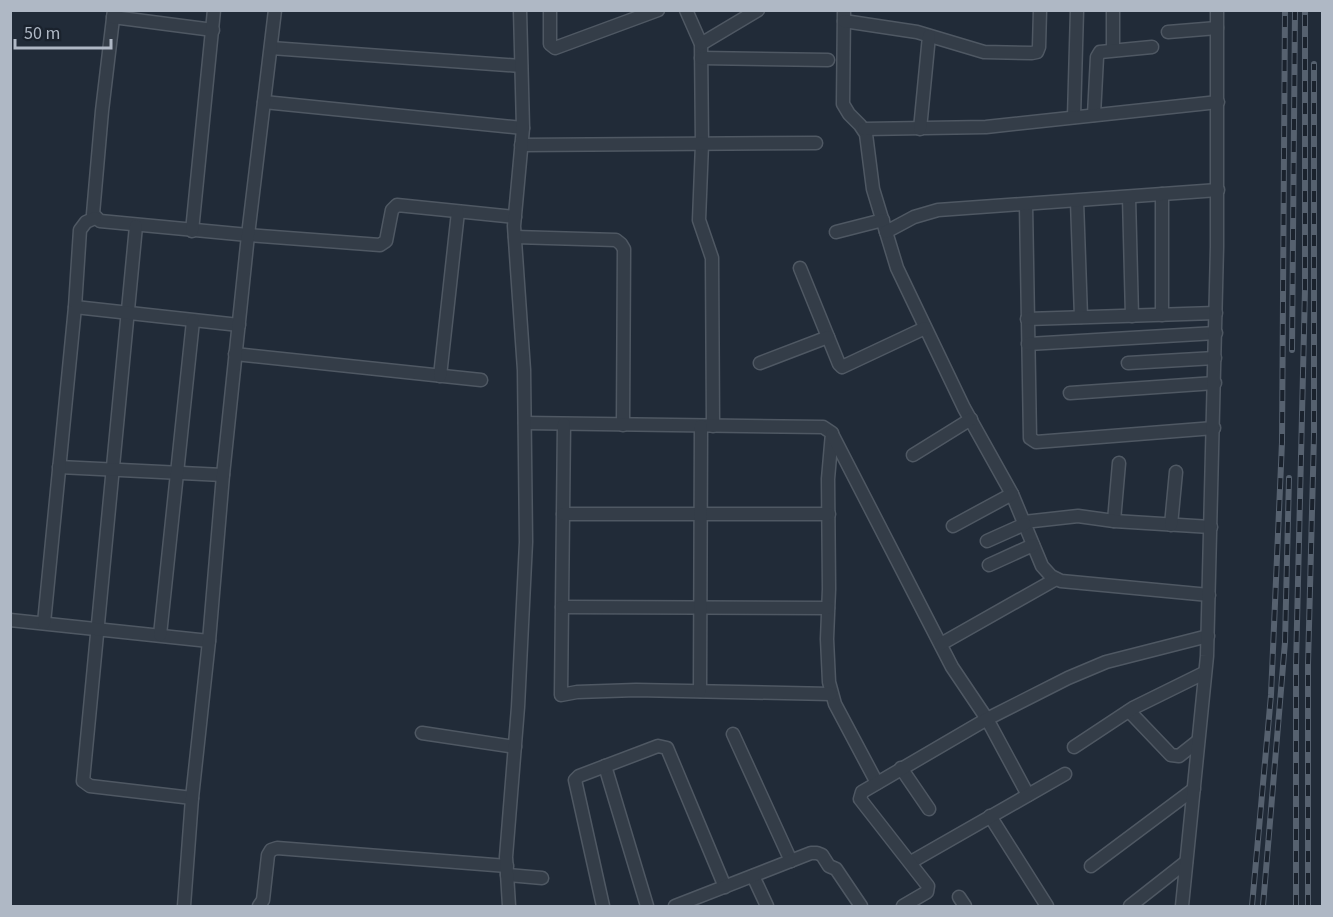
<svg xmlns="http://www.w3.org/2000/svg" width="1333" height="917" viewBox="0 0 1333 917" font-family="'Source Sans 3',sans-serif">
	<rect width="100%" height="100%" fill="#212b38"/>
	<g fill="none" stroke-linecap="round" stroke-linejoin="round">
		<!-- minor casing -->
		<g stroke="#4f5863" stroke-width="15">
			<g id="minor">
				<polyline points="114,10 102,111 93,214 100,221 248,235 380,245 386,241 392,210 397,205 515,217"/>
				<polyline points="550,10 550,44 555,48 658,10"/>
				<polyline points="686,10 701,44 702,144 699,220 712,258 713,426"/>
				<polyline points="844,10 843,104 849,114 860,125 866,134 873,189 897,268 964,408 1012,494 1042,566 1051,576 1061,581 1209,595"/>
				<polyline points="113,17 213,30"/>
				<polyline points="844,21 917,32 984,52 1032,53 1037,52 1039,47 1040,10"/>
				<polyline points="1168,32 1217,28"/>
				<polyline points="701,44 758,10"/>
				<polyline points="271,48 521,66"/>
				<polyline points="1113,50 1113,10"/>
				<polyline points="701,58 828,60"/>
				<polyline points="264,102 523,128"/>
				<polyline points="1094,115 1097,57 1100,52 1152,47"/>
				<polyline points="1074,117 1077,10"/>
				<polyline points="864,129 986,127 1218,102"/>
				<polyline points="920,129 929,36"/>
				<polyline points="521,145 816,143"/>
				<polyline points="1162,194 1162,315"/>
				<polyline points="1129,197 1132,316"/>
				<polyline points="1077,201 1081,317"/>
				<polyline points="1026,205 1030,438 1036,442 1214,428"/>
				<polyline points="136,226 83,781 90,786 192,798"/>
				<polyline points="192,231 214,10"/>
				<polyline points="836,232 883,220"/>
				<polyline points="886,232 914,217 938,210 1218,190"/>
				<polyline points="515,237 616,240 621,244 624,249 623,425"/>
				<polyline points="800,268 839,364 842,367 925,328"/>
				<polyline points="75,307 239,325"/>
				<polyline points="1027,319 1216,313"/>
				<polyline points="1028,344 1216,333"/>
				<polyline points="235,354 481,380"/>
				<polyline points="760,363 828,337"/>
				<polyline points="1128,363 1215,358"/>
				<polyline points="440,376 458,212"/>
				<polyline points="1070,393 1215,383"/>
				<polyline points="525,423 823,427 832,433 828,479 829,589 827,639 829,682 835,704 877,783"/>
				<polyline points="564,424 561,695 577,692 636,690 831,694"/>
				<polyline points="832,434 952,667 987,719 1028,795"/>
				<polyline points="913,455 971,419"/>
				<polyline points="59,467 223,475"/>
				<polyline points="563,514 829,514"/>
				<polyline points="1114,521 1119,463"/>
				<polyline points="1024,522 1078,516 1114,521 1211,527"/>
				<polyline points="1171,525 1176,472"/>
				<polyline points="953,526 1012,494"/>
				<polyline points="987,541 1025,524"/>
				<polyline points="989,565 1033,545"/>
				<polyline points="562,607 828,608"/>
				<polyline points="10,620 209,641"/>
				<polyline points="44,623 75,307 80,230 86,222 95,218"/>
				<polyline points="160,635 193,321"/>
				<polyline points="941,644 1056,579"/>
				<polyline points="700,691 701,426"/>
				<polyline points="1129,711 1171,755 1179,756 1198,741"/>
				<polyline points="422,733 515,747"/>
				<polyline points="733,734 791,861"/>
				<polyline points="1074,747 1133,708 1204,673"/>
				<polyline points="605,766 647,906"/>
				<polyline points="901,768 929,809"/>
				<polyline points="990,816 1047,906"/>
				<polyline points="911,862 1065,774"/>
				<polyline points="1091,866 1194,789"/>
				<polyline points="507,875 542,878"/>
				<polyline points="753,876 767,906"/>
				<polyline points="959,897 965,906"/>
				<polyline points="184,906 192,798 209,641 223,475 248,235 275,10"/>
				<polyline points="259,906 263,900 268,855 271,850 277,848 507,866"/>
				<polyline points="509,906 506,857 518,707 526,542 524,370 514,226 523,128 520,10"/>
				<polyline points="603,906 575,780 579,776 658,746 667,748 725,887"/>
				<polyline points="675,906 811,853 817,853 822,855 829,866 836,869 861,906"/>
				<polyline points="903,906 927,892 928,886 860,799 862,792 987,719 1068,678 1106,662 1208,636"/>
				<polyline points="1130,906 1186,862"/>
				<polyline points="1182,906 1207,656 1217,247 1217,10"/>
			</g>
		</g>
		<!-- minor -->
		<use href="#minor" stroke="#343d48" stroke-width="12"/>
		<!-- rail casing -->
		<g stroke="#56616f" stroke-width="6">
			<g id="rail">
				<polyline points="1292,350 1295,10"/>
				<polyline points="1252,906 1271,695 1282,442 1285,10"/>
				<polyline points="1263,906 1285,642 1289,478"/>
				<polyline points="1296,906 1296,666 1305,289 1305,10"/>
				<polyline points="1308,906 1308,665 1314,435 1314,64"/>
			</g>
		</g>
		<!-- rail -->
		<use href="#rail" stroke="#1a222d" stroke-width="4" stroke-dasharray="11" stroke-linecap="butt"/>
	</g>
	<!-- border -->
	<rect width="1333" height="917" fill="none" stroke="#afb8c5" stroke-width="24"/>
	<!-- scale -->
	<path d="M15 39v9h96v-9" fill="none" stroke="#afb8c5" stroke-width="3"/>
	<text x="24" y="39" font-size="18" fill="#afb8c5" stroke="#1a222d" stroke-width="4.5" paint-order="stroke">50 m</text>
</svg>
